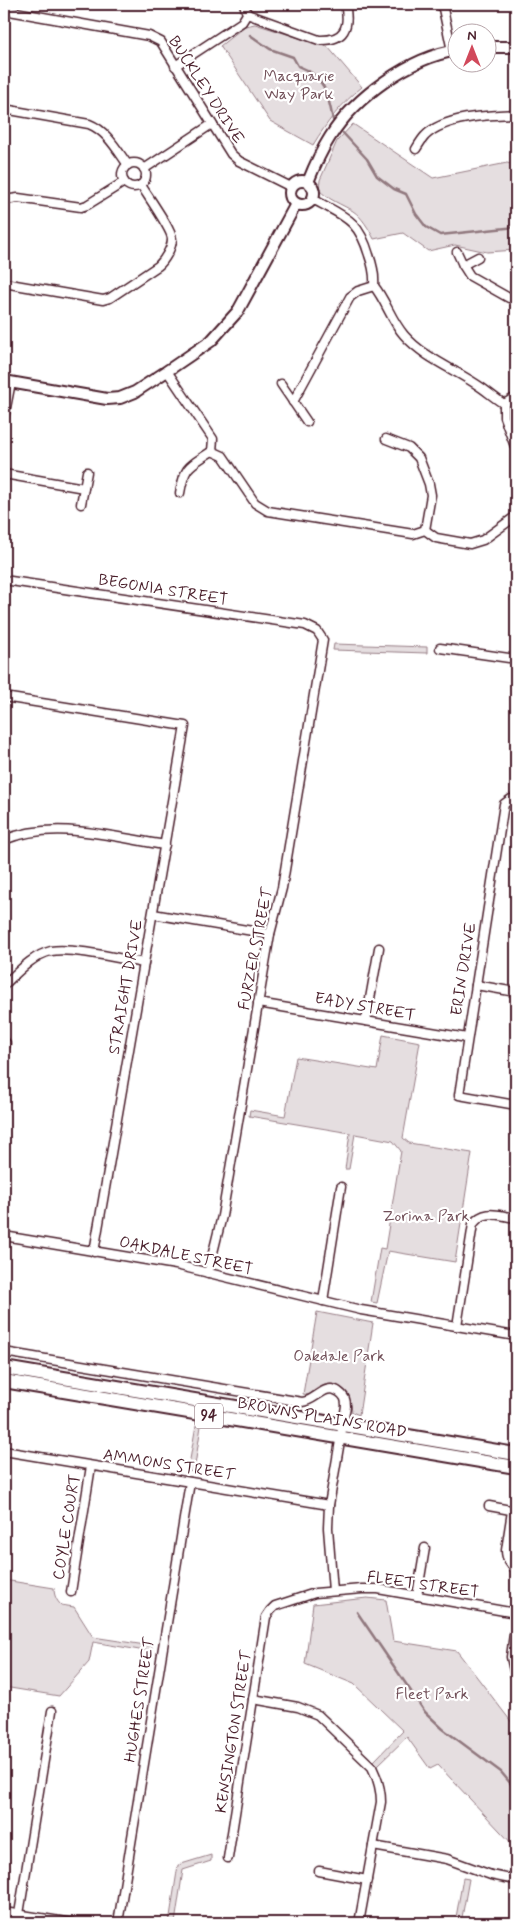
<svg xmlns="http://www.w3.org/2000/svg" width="520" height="1927" viewBox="0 0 520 1927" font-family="Mynerve,sans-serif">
	<rect width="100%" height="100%" fill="#fff"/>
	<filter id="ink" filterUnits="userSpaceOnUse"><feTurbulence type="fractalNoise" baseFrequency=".02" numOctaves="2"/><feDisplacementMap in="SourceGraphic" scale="10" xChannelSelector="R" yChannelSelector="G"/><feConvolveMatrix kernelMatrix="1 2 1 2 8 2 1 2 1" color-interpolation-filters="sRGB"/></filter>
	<g filter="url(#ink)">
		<!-- green -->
		<g fill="#e5dee0" stroke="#987e86">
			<path d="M255,24L328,47L362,87C341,104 327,122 313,145L270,121L220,46L245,26Z"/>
			<path d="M353,124L433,178L507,163L516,165V250L487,252L455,245L428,251L403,233L374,239C369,229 362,217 353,211C341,204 329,200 319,190L320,180L337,141Z"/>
			<polygon points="334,644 427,647 427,653 333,650"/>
			<polygon points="383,1035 420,1042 403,1138 409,1143 472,1153 455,1262 388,1251 377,1303 371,1302 380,1248 385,1249 401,1151 393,1141 355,1134 349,1169 345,1169 350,1133 249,1116 250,1110 285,1116 296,1057 377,1070"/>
			<path d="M317,1312L373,1323L359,1415L352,1412C350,1384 329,1375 309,1395L303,1394Z"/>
			<polygon points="196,1425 201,1426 194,1472 188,1471"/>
			<path d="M4,1580L54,1588C54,1595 56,1600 61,1605L74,1607L93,1637L152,1646L151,1652L93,1642L89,1662L59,1696L4,1687Z"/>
			<polygon points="367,1598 386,1600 393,1641 457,1651 516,1728 516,1848 438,1765 430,1769 407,1737 378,1765 374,1761 403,1731 354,1684 305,1664 313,1604"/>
			<polygon points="211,1855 211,1861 183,1870 175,1923 169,1923 178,1865"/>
			<polygon points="463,1878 469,1879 461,1923 455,1923"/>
		</g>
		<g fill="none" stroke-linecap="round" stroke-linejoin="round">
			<!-- stream -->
			<g stroke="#91787e" stroke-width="2.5">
				<path d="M250,35L270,49L293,57L298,66C325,76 328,94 333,120"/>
				<polyline points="343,133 367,159 377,176 394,189 406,194 416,214 426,227 440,235 516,227"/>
				<polyline points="357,1612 425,1712 443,1729 501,1772 516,1790"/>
			</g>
			<!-- minor casing -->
			<g stroke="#4a1f2b" stroke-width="11">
				<g id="minor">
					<polyline points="442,4 452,51"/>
					<polyline points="4,10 149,36 161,42 231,154 239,161 291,187"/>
					<path d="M247,14L319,40C345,41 350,27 345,4"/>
					<polyline points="175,66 242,22 247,14 244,4"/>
					<path d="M4,109L89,124C107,131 117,150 128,165"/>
					<path d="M416,149C419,144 422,139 425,136C444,116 491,115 516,114"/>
					<circle cx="134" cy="175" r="12"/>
					<polyline points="144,169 212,124"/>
					<path d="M313,199C344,217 358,218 369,255C373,266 375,274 374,286C386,301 391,320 404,335C425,359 457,370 482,388C489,393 496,399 504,404V417L516,449"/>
					<polyline points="4,200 18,198 81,207 87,205 124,182"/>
					<polyline points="457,252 463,265 478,257"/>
					<polyline points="463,265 470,276 509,298 516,300"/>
					<path d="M4,283L103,300L110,298L158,266C164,261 172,248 172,239C172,230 147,195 141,185"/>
					<polyline points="167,371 213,439 212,451 223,456 255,503 268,511 413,534 425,530 436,538 470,544 483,540 516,516"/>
					<polyline points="281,384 307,422"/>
					<polyline points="293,402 350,297 358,291 374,286"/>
					<polyline points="504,404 516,397"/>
					<polyline points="4,418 11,382"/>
					<polyline points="386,439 409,448 419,458 429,484 431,495 425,530"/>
					<polyline points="4,474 84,488"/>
					<path d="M180,493C185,464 190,466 212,451"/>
					<polyline points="81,504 87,472"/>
					<polyline points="4,580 305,625 317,631 323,640 282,888 270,934 222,1216 208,1273"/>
					<polyline points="440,648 516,659"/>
					<polyline points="4,697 185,726 94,1252"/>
					<polyline points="516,799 511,799 504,804 459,1095 516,1105"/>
					<path d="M4,840C54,819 113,837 165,845"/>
					<polyline points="153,914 270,934"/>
					<path d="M4,985C17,973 33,955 51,951C72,947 121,959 144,963"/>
					<polyline points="476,985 516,992"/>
					<polyline points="258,1003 467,1038"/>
					<polyline points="366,1021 379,948"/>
					<polyline points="4,1041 6,1043 4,1050"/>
					<polyline points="4,1236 176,1265 361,1310 516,1336"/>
					<polyline points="323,1301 341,1187"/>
					<path d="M457,1326L473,1224C485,1208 499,1216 516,1218"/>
					<path d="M4,1352L302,1402C316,1401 325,1382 339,1392C345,1396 346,1400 346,1406L329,1505L328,1528L333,1591"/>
					<polyline points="4,1451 329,1505"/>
					<polyline points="489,1506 516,1511"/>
					<path d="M512,1511L506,1550C506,1559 510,1564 516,1570"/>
					<polyline points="71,1592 91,1466"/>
					<polyline points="417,1596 425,1548"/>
					<polyline points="516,1618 511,1657 516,1680"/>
					<path d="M253,1699L298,1707L318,1715L372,1767C378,1779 381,1789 381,1802L359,1923"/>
					<polyline points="373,1846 447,1859 491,1875 516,1880"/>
					<polyline points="228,1858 266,1617 270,1611 275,1606 315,1593 362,1589 378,1589 516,1613"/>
					<polyline points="319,1871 367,1880"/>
					<polyline points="4,1912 72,1923"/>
					<polyline points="19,1914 52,1711"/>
					<polyline points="118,1923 190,1482"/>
				</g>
			</g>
			<!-- tertiary casing -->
			<g stroke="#4a1f2b" stroke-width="14">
				<g id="tertiary">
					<polyline points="488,47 516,47"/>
					<circle cx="302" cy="193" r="12"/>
					<path d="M308,182C314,167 321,151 330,137C355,97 410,57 458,50"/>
					<polyline points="4,381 107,399 120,398 135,392 167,371 211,341 238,311 296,204"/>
				</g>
			</g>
			<!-- primary casing -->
			<g stroke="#4a1f2b" stroke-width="16">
				<g id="primary">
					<polyline points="4,1368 516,1454"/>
					<polyline points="4,1381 516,1467"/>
				</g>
			</g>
			<!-- minor -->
			<use href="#minor" stroke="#fff" stroke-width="8"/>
			<!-- tertiary -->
			<use href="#tertiary" stroke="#fff" stroke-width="10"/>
			<!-- primary -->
			<use href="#primary" stroke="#fff" stroke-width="12"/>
		</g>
	</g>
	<g text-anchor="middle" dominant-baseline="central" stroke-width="4.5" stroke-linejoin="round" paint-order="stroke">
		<!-- shield labels -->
		<rect fill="#fff" stroke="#80626b" stroke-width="1" x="195" y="1403.5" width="28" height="25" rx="4"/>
		<g font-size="15" font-weight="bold" fill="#4a1f2b">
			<text x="209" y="1416">94</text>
		</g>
		<!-- park labels -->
		<g font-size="16" fill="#714f58" stroke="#fff">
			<text x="299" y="76">Macquarie<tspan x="299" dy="18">Way Park</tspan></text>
			<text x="426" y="1216">Zorina Park</text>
			<text x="339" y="1356">Oakdale Park</text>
			<text x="432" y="1694">Fleet Park</text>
		</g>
		<!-- street labels -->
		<g font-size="16" fill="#4a1f2b" stroke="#fff">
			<text transform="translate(206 90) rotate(57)">BUCKLEY DRIVE</text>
			<text transform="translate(163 590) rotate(9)">BEGONIA STREET</text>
			<text transform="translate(256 949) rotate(-79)">FURZER STREET</text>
			<text transform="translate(464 969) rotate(-81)">ERIN DRIVE</text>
			<text transform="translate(126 987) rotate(-80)">STRAIGHT DRIVE</text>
			<text transform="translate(365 1007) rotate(10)">EADY STREET</text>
			<text transform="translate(186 1256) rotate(12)">OAKDALE STREET</text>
			<text transform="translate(322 1418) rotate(10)">BROWNS PLAINS ROAD</text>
			<text transform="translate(169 1465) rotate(9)">AMMONS STREET</text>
			<text transform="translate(67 1527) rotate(-81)">COYLE COURT</text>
			<text transform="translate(423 1585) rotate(8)">FLEET STREET</text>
			<text transform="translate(140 1700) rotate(-81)">HUGHES STREET</text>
			<text transform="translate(234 1732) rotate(-81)">KENSINGTON STREET</text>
		</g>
	</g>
	<!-- margin -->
	<rect width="520" height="1927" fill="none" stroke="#fff" stroke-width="20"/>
	<rect x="10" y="10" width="500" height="1907" fill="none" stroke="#4a1f2b" stroke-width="2" filter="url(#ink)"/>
	<!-- north arrow -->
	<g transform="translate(472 48)"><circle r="24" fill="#ffffff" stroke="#b7a5aa"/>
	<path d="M0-4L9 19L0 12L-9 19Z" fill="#d1495b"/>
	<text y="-8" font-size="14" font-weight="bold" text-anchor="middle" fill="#4a1f2b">N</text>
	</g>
</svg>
